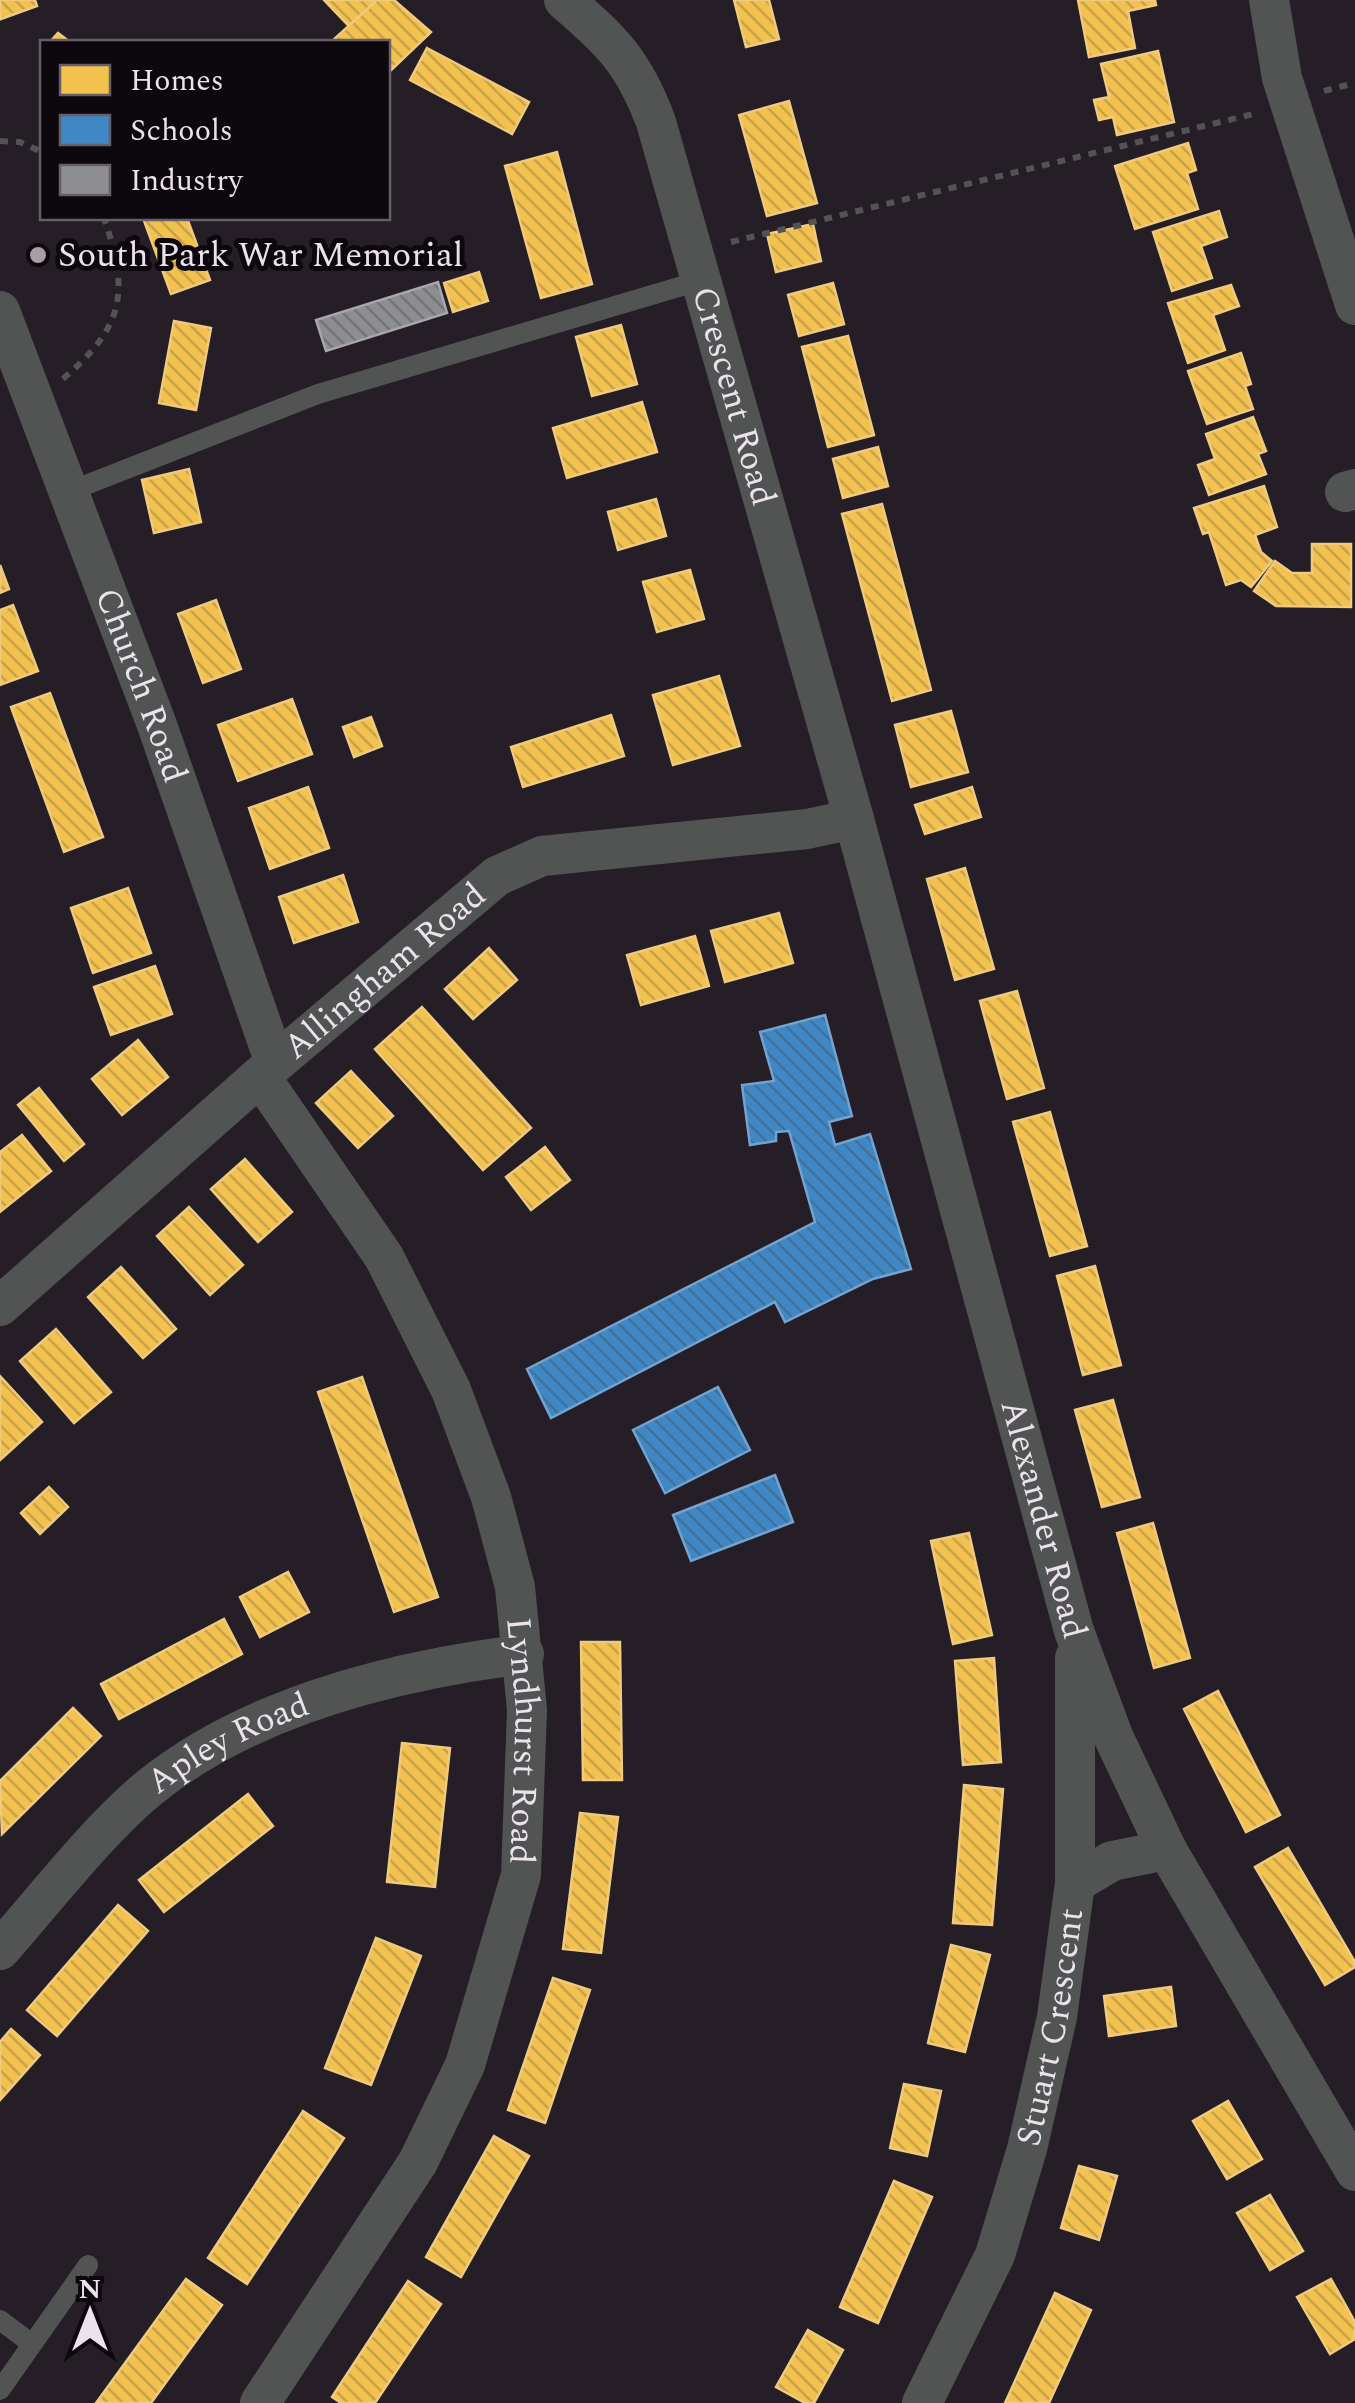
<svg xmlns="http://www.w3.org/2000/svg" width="1355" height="2403" viewBox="0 0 1355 2403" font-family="Spectral,serif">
	<defs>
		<pattern id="homes-back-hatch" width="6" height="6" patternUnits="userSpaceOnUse" patternTransform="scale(2.5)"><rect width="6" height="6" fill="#f2c14e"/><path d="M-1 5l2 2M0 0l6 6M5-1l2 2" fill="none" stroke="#c7a24c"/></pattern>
		<pattern id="schools-back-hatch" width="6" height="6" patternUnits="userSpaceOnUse" patternTransform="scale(2.5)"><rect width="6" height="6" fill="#3f88c5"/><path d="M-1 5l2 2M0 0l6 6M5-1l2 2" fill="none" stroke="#427099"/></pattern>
		<pattern id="industry-back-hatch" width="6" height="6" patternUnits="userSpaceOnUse" patternTransform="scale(2.5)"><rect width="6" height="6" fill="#8d8d92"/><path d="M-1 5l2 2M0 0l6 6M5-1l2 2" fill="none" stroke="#747378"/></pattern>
	</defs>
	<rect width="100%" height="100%" fill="#251e26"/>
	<!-- homes -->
	<g fill="url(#homes-back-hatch)" stroke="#f0cb7e" stroke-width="2.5">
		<polygon points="0,0 35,0 37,6 1,19"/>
		<polygon points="324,0 373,0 409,37 388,58 388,42 364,42"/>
		<polygon points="377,0 394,0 431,32 388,73 388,42 331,42"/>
		<polygon points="734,0 769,0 779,39 746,47"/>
		<polygon points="1078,0 1155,0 1156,5 1128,11 1135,48 1089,57"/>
		<polygon points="58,33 70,42 50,42"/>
		<polygon points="427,48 529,102 512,134 410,80"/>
		<polygon points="1158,51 1174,122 1117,135 1113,117 1099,120 1094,100 1109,97 1101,64"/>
		<polygon points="789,101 817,203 767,216 739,115"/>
		<polygon points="1188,143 1196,170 1187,173 1198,209 1135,229 1115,166"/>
		<polygon points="557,152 592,284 541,298 505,166"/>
		<polygon points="1219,211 1227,237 1201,246 1212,278 1172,291 1153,232"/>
		<polygon points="143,218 187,218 210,280 171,294"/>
		<polygon points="813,224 821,261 776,272 767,234"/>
		<polygon points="479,272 488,301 453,312 444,283"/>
		<polygon points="833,283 844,324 799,336 788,295"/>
		<polygon points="1231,285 1239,306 1213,315 1225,350 1188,363 1168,303"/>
		<polygon points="174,321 211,328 196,410 159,403"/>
		<polygon points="621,325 637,384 592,396 576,337"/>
		<polygon points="848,336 874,435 828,447 802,347"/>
		<polygon points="1241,353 1251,384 1245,386 1253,409 1207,424 1188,371"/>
		<polygon points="642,402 657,452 567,478 553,428"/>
		<polygon points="1253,417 1266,451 1258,454 1266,474 1209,495 1198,465 1215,459 1206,434"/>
		<polygon points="878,447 888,486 843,498 833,459"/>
		<polygon points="189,469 201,522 154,533 142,480"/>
		<polygon points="1264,486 1277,527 1255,535 1261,552 1272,561 1251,587 1241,580 1226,585 1209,532 1203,534 1194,508"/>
		<polygon points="656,499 666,536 618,550 608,512"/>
		<polygon points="882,504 931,690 892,701 842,514"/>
		<polygon points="1312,544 1351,544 1351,607 1276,606 1254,591 1275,561 1292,573 1312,573"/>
		<polygon points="0,565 9,589 0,593"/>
		<polygon points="690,570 704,619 657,632 643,582"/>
		<polygon points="216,600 241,669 203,683 178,614"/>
		<polygon points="13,605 38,671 0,685 0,610"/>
		<polygon points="719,676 740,746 673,765 653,695"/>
		<polygon points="50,693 103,837 64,852 11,707"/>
		<polygon points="292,699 312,754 238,781 218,725"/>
		<polygon points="951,711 968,772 911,787 895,725"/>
		<polygon points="611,715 624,756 523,787 511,747"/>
		<polygon points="371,717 382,746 354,757 343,727"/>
		<polygon points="308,787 329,848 270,869 249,808"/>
		<polygon points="972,787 981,817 925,834 915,805"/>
		<polygon points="965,868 994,969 955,980 927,879"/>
		<polygon points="343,875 358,922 294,943 279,897"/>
		<polygon points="128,888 151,953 93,973 71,908"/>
		<polygon points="779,913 793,963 725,982 711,931"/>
		<polygon points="695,936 709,986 641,1005 627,955"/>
		<polygon points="489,948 517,980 473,1019 445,989"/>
		<polygon points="155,966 172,1014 111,1035 94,987"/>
		<polygon points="1017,991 1044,1088 1007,1099 980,1001"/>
		<polygon points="422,1007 531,1128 483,1170 375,1049"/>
		<polygon points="138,1040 168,1077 122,1115 92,1079"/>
		<polygon points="351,1071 393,1116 358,1148 316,1103"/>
		<polygon points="39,1088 84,1144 64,1161 18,1105"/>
		<polygon points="1050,1112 1087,1246 1050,1256 1013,1122"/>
		<polygon points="22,1135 51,1171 0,1212 0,1152"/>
		<polygon points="545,1147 570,1180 531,1210 506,1177"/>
		<polygon points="245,1159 292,1212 258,1242 211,1189"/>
		<polygon points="189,1207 243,1265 210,1295 157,1236"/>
		<polygon points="1095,1266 1121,1365 1083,1375 1057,1276"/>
		<polygon points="121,1267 176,1329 143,1358 88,1297"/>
		<polygon points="56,1329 111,1392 74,1423 20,1361"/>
		<polygon points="0,1376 42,1422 0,1460"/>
		<polygon points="362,1377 438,1597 394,1612 318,1392"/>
		<polygon points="1113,1400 1140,1497 1102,1507 1075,1410"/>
		<polygon points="49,1487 68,1507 40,1534 21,1513"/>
		<polygon points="1153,1523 1190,1658 1154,1668 1117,1533"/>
		<polygon points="969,1533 992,1635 953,1644 931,1541"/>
		<polygon points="288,1572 309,1612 260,1637 240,1597"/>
		<polygon points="224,1619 242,1654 119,1719 101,1684"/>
		<polygon points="581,1642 620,1642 622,1780 583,1780"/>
		<polygon points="994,1658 1001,1762 963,1765 955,1661"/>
		<polygon points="1218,1691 1280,1815 1246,1832 1184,1709"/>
		<polygon points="73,1708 101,1736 2,1834 0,1781"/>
		<polygon points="402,1743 450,1748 435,1887 387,1882"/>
		<polygon points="964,1785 1003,1789 992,1925 953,1923"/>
		<polygon points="248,1794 273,1826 164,1912 139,1880"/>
		<polygon points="580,1813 618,1817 601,1953 563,1949"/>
		<polygon points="1288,1848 1355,1962 1355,1967 1325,1985 1255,1867"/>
		<polygon points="118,1905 148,1931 57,2036 27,2010"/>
		<polygon points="376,1938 421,1956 371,2085 325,2068"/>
		<polygon points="951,1945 990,1955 965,2052 928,2043"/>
		<polygon points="553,1978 590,1990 545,2123 508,2110"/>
		<polygon points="1171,1987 1176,2026 1109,2036 1104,1996"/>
		<polygon points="11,2029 40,2055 0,2100 0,2042"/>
		<polygon points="904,2084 941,2091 927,2156 890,2148"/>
		<polygon points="1228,2101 1262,2159 1227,2179 1193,2121"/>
		<polygon points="303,2111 344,2138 247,2284 208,2258"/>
		<polygon points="494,2136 529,2156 461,2277 426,2257"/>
		<polygon points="1079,2166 1117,2176 1099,2240 1061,2228"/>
		<polygon points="894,2181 932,2197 878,2323 840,2307"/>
		<polygon points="1270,2195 1303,2251 1270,2270 1237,2213"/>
		<polygon points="186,2279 222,2305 151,2403 96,2403"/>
		<polygon points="1331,2279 1355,2322 1355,2339 1330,2354 1297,2297"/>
		<polygon points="408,2281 441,2304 375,2403 341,2403 332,2397"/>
		<polygon points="1055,2293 1091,2310 1049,2403 1005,2403"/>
		<polygon points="808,2330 843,2350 814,2403 805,2403 776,2387"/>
	</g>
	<!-- schools -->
	<g fill="url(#schools-back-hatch)" stroke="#73a3d1" stroke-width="2.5">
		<polygon points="825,1015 852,1116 829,1122 835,1145 870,1134 911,1269 873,1279 785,1322 775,1302 551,1418 527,1369 815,1222 789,1131 776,1132 776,1141 750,1145 742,1085 774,1081 760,1032"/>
		<polygon points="718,1387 750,1450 665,1493 633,1430"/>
		<polygon points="775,1475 793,1522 691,1561 673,1515"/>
	</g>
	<!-- industry -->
	<polygon fill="url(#industry-back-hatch)" stroke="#aaa6ad" stroke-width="2.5" points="438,282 447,313 326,351 316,320"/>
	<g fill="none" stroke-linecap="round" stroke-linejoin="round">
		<!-- path -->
		<g stroke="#535254" stroke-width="6" stroke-dasharray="8 8" stroke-linecap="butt">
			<polyline points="1324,91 1355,83"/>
			<polyline points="0,141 20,142 42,152"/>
			<polyline points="731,242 1253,114"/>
			<path d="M63,379C124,326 130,293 104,218"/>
		</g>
		<!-- service -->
		<g stroke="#525353" stroke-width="20">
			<polyline points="68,492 318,394 699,281"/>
			<polyline points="0,2320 32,2344"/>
			<polyline points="0,2390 88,2265"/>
		</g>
		<!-- minor -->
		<g stroke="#525353" stroke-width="40">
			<path id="s1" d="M564,0C612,41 633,61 656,122L854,819L1074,1631L1113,1736L1167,1850L1355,2171"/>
			<polyline points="1269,0 1282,78 1355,305"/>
			<path id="s2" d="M0,311L157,725L275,1063"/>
			<polyline points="1345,492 1355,489"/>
			<path id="s3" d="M260,1076L384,1257L451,1390L491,1497L515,1587L527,1710L521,1875L465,2065L418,2162L260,2403"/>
			<path id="s4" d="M0,1306L260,1076L497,876L542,856L807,829L854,819"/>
			<polyline points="1075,1883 1112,1861 1167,1850"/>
			<path id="s5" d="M0,1950C45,1899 98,1830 149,1788C250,1706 397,1670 524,1654"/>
			<path id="s6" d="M922,2403L995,2255L1027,2149L1057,2017L1075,1883V1658"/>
		</g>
	</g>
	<!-- markers -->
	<circle fill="#a69da7" stroke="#0d070e" stroke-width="4" cx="38" cy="255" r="10"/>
	<g text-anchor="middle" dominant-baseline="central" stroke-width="10" stroke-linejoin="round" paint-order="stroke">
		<!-- poi labels -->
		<g font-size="35" fill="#ece2ed" stroke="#0d070e" text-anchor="start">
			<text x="58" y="255">South Park War Memorial</text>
		</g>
		<!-- street labels -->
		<g font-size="35" fill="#ece2ed" stroke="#0d070e">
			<text stroke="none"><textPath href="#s1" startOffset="440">Crescent Road</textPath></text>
			<text stroke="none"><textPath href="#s2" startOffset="400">Church Road</textPath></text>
			<text stroke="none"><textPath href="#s4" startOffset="510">Allingham Road</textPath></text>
			<text stroke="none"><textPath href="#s1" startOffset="1605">Alexander Road</textPath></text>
			<text stroke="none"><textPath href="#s3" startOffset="730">Lyndhurst Road</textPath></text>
			<text stroke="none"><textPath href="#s5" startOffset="312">Apley Road</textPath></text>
			<text stroke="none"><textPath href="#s6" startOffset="400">Stuart Crescent</textPath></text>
		</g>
	</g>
	<!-- legend -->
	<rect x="40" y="40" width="350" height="180" fill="#0d070e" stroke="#665f67" stroke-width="2.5"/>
	<rect x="60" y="65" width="50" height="30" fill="#f2c14e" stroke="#665f67" stroke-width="2.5"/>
	<text x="130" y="90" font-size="30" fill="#ece2ed">Homes</text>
	<rect x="60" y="115" width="50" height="30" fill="#3f88c5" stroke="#665f67" stroke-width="2.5"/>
	<text x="130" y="140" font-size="30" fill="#ece2ed">Schools</text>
	<rect x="60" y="165" width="50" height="30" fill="#8d8d92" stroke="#665f67" stroke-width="2.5"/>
	<text x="130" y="190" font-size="30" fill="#ece2ed">Industry</text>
	<!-- north arrow -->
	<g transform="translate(90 2313)" stroke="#0d070e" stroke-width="8" paint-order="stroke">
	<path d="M0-8L18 38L0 25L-18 38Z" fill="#ece2ed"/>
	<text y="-15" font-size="28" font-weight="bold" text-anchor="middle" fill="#ece2ed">N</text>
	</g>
</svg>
